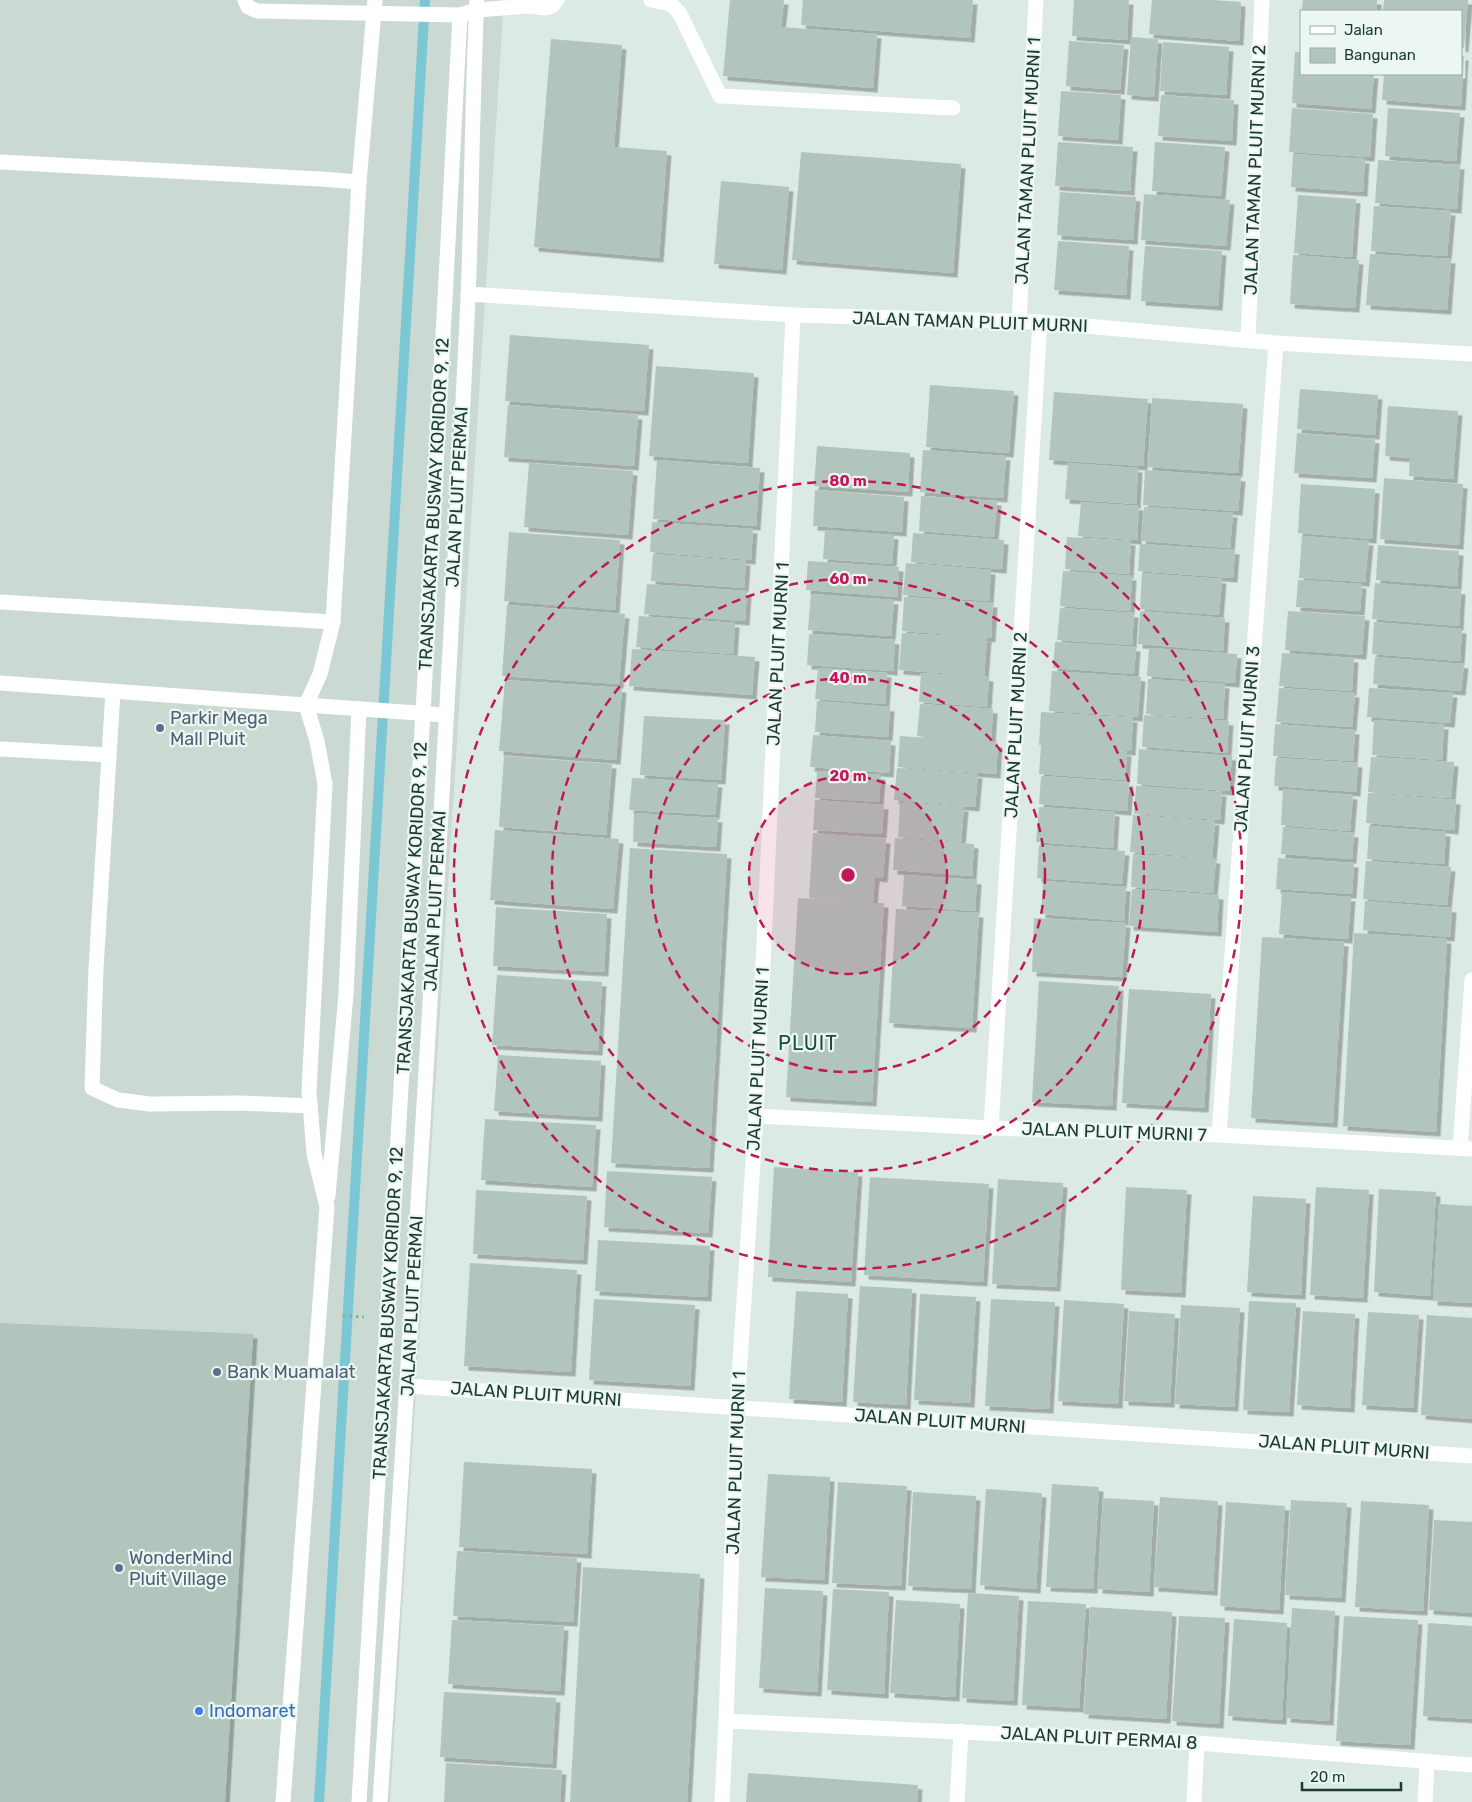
<svg xmlns="http://www.w3.org/2000/svg" width="1472" height="1802" viewBox="0 0 1472 1802" font-family="Rubik,sans-serif">
	<defs>
		<filter id="shadow"><feDropShadow dx="4.5" dy="4.5" stdDeviation="0" flood-color="#0004"/></filter>
	</defs>
	<rect width="100%" height="100%" fill="#dceae4"/>
	<!-- built -->
	<polygon fill="#cadad3" points="0,0 504,0 390,1802 0,1802"/>
	<g fill="none" stroke-linecap="round" stroke-linejoin="round">
		<!-- stream -->
		<polyline stroke="#7cc7d6" stroke-width="10" points="319,1802 425,0"/>
	</g>
	<!-- building -->
	<g fill="#b1c5bd" filter="url(#shadow)">
		<polygon points="730,0 784,0 781,27 877,34 873,88 723,76"/>
		<polygon points="803,0 973,0 970,38 801,25"/>
		<polygon points="1074,0 1129,0 1127,40 1072,36"/>
		<polygon points="1152,0 1213,0 1241,2 1239,41 1149,34"/>
		<polygon points="1303,0 1377,0 1377,11 1302,11"/>
		<polygon points="1384,0 1468,0 1464,48 1461,47 1461,11 1383,11"/>
		<polygon points="1131,37 1158,39 1154,97 1127,95"/>
		<polygon points="551,39 622,45 614,147 667,151 659,258 534,247"/>
		<polygon points="1069,41 1124,45 1120,90 1066,86"/>
		<polygon points="1163,42 1229,47 1226,95 1160,91"/>
		<polygon points="1295,52 1301,52 1301,74 1374,74 1371,109 1292,103"/>
		<polygon points="1461,56 1464,56 1461,106 1382,100 1384,74 1461,74"/>
		<polygon points="1061,91 1121,95 1118,140 1058,136"/>
		<polygon points="1161,95 1234,100 1232,141 1158,136"/>
		<polygon points="1292,108 1373,114 1370,157 1289,152"/>
		<polygon points="1388,108 1460,113 1456,161 1385,156"/>
		<polygon points="1058,142 1133,147 1130,191 1055,186"/>
		<polygon points="1155,142 1225,147 1221,196 1152,191"/>
		<polygon points="801,152 961,164 953,273 792,260"/>
		<polygon points="1293,154 1365,159 1363,192 1291,187"/>
		<polygon points="1378,160 1460,165 1457,209 1375,203"/>
		<polygon points="721,181 789,187 782,270 714,264"/>
		<polygon points="1060,192 1136,197 1133,240 1057,235"/>
		<polygon points="1144,194 1230,200 1226,246 1141,240"/>
		<polygon points="1298,195 1356,199 1352,257 1294,253"/>
		<polygon points="1374,206 1451,211 1447,256 1371,251"/>
		<polygon points="1058,241 1129,246 1126,295 1054,290"/>
		<polygon points="1145,246 1222,251 1218,306 1141,301"/>
		<polygon points="1370,254 1451,259 1447,310 1366,305"/>
		<polygon points="1293,255 1359,260 1355,308 1290,304"/>
		<polygon points="510,335 649,345 644,411 505,401"/>
		<polygon points="656,366 754,373 748,463 649,456"/>
		<polygon points="930,385 1014,391 1009,453 926,447"/>
		<polygon points="1300,389 1378,395 1375,435 1297,429"/>
		<polygon points="1054,392 1148,399 1143,466 1049,460"/>
		<polygon points="1152,398 1243,404 1238,473 1148,467"/>
		<polygon points="508,405 638,415 634,466 504,457"/>
		<polygon points="1388,406 1458,411 1453,479 1409,476 1410,458 1385,456"/>
		<polygon points="1297,433 1375,439 1372,478 1294,473"/>
		<polygon points="817,446 910,453 908,492 814,486"/>
		<polygon points="923,450 1006,456 1003,498 920,492"/>
		<polygon points="657,460 760,468 756,526 653,519"/>
		<polygon points="529,463 633,471 628,535 524,527"/>
		<polygon points="1068,463 1138,468 1136,504 1065,499"/>
		<polygon points="1145,470 1241,477 1238,511 1143,505"/>
		<polygon points="1384,478 1463,484 1459,545 1380,539"/>
		<polygon points="1301,484 1375,489 1372,539 1298,533"/>
		<polygon points="815,490 904,497 902,532 813,526"/>
		<polygon points="921,496 997,501 994,537 919,531"/>
		<polygon points="1081,502 1139,506 1137,540 1078,536"/>
		<polygon points="1144,507 1233,513 1230,548 1141,541"/>
		<polygon points="652,522 753,529 751,560 650,552"/>
		<polygon points="825,530 894,535 892,564 823,559"/>
		<polygon points="509,532 620,540 615,610 504,601"/>
		<polygon points="913,533 1004,540 1002,569 911,562"/>
		<polygon points="1302,536 1369,541 1365,582 1299,578"/>
		<polygon points="1067,537 1131,541 1129,574 1065,569"/>
		<polygon points="1140,544 1235,550 1233,578 1138,571"/>
		<polygon points="1378,545 1459,551 1457,586 1376,580"/>
		<polygon points="653,554 746,561 744,588 651,581"/>
		<polygon points="808,561 899,567 897,597 806,590"/>
		<polygon points="906,563 991,570 989,601 903,595"/>
		<polygon points="1063,571 1132,576 1130,611 1060,606"/>
		<polygon points="1142,573 1222,579 1219,615 1140,609"/>
		<polygon points="1298,580 1362,584 1360,611 1296,607"/>
		<polygon points="1375,583 1461,590 1459,626 1372,619"/>
		<polygon points="647,584 747,591 745,621 644,614"/>
		<polygon points="811,594 894,600 891,636 808,630"/>
		<polygon points="904,597 993,603 991,638 902,631"/>
		<polygon points="507,605 625,614 619,684 502,676"/>
		<polygon points="1060,608 1134,613 1132,645 1057,640"/>
		<polygon points="1140,611 1225,618 1223,651 1138,644"/>
		<polygon points="1288,611 1365,616 1362,655 1285,650"/>
		<polygon points="639,616 735,623 733,654 636,647"/>
		<polygon points="1374,622 1462,629 1460,661 1372,654"/>
		<polygon points="902,633 987,638 984,676 899,670"/>
		<polygon points="809,634 895,640 893,671 807,665"/>
		<polygon points="1055,642 1136,647 1134,674 1053,668"/>
		<polygon points="1149,648 1237,654 1235,683 1147,676"/>
		<polygon points="632,649 755,657 752,695 629,686"/>
		<polygon points="1282,653 1354,658 1352,691 1279,686"/>
		<polygon points="1375,657 1464,664 1461,691 1373,684"/>
		<polygon points="818,668 887,673 885,704 815,699"/>
		<polygon points="1052,671 1141,677 1138,717 1049,711"/>
		<polygon points="921,673 989,677 987,707 919,702"/>
		<polygon points="1148,679 1225,684 1223,719 1146,714"/>
		<polygon points="505,680 622,688 616,760 499,751"/>
		<polygon points="1279,688 1355,693 1352,727 1276,722"/>
		<polygon points="1369,688 1453,693 1450,723 1367,717"/>
		<polygon points="817,701 890,707 888,737 815,732"/>
		<polygon points="920,704 993,709 991,742 998,743 996,774 898,767 900,736 969,741 917,736"/>
		<polygon points="1041,712 1133,718 1131,751 1068,747 1127,752 1125,780 1039,774 1041,745 1039,745"/>
		<polygon points="1144,715 1229,721 1227,753 1142,747"/>
		<polygon points="644,716 725,720 721,780 640,775"/>
		<polygon points="1374,720 1444,725 1442,760 1372,755"/>
		<polygon points="1275,724 1355,730 1353,761 1273,756"/>
		<polygon points="813,735 891,741 889,773 810,767"/>
		<polygon points="1139,749 1232,756 1229,791 1137,784"/>
		<polygon points="504,756 612,764 606,835 499,827"/>
		<polygon points="1371,757 1454,762 1451,798 1368,792"/>
		<polygon points="1276,758 1358,763 1356,792 1274,786"/>
		<polygon points="897,768 978,774 975,807 894,800"/>
		<polygon points="817,771 881,775 879,802 815,798"/>
		<polygon points="1041,776 1129,782 1127,811 1039,804"/>
		<polygon points="632,778 718,783 715,815 629,810"/>
		<polygon points="1136,786 1222,792 1220,820 1134,814"/>
		<polygon points="1283,789 1353,795 1350,831 1281,825"/>
		<polygon points="1368,793 1456,800 1454,830 1366,823"/>
		<polygon points="815,800 884,805 882,834 813,830"/>
		<polygon points="900,802 964,807 961,842 898,837"/>
		<polygon points="1039,807 1115,812 1113,848 1036,842"/>
		<polygon points="634,813 718,818 716,847 633,842"/>
		<polygon points="1133,815 1215,821 1212,858 1130,852"/>
		<polygon points="1369,826 1446,832 1444,864 1367,859"/>
		<polygon points="1283,827 1354,833 1352,859 1281,854"/>
		<polygon points="495,830 619,839 613,909 490,900"/>
		<polygon points="813,833 886,839 883,878 875,877 873,903 884,903 872,1102 786,1097 798,898 857,902 809,898"/>
		<polygon points="895,838 974,844 972,876 893,870"/>
		<polygon points="1039,845 1125,851 1122,884 1037,878"/>
		<polygon points="630,848 727,854 709,1168 611,1163"/>
		<polygon points="1133,854 1216,859 1213,893 1131,887"/>
		<polygon points="1278,858 1354,863 1352,894 1276,889"/>
		<polygon points="1366,861 1451,867 1447,905 1363,899"/>
		<polygon points="904,875 977,880 975,911 902,906"/>
		<polygon points="1043,881 1126,887 1124,921 1041,914"/>
		<polygon points="1132,889 1219,895 1217,932 1129,926"/>
		<polygon points="1282,892 1351,897 1348,939 1279,934"/>
		<polygon points="1365,901 1452,908 1450,937 1363,930"/>
		<polygon points="496,907 607,914 604,972 493,966"/>
		<polygon points="896,909 979,913 972,1028 889,1023"/>
		<polygon points="1034,918 1126,923 1122,977 1032,972"/>
		<polygon points="1354,933 1447,939 1436,1132 1343,1126"/>
		<polygon points="1262,937 1344,942 1333,1123 1251,1118"/>
		<polygon points="497,975 602,982 598,1051 492,1045"/>
		<polygon points="1039,981 1119,986 1112,1106 1032,1102"/>
		<polygon points="1129,989 1211,994 1204,1108 1122,1103"/>
		<polygon points="498,1055 601,1061 598,1117 494,1111"/>
		<polygon points="485,1119 596,1125 592,1187 481,1180"/>
		<polygon points="774,1167 858,1172 851,1282 768,1277"/>
		<polygon points="607,1171 712,1177 708,1233 604,1227"/>
		<polygon points="870,1177 989,1184 983,1282 864,1275"/>
		<polygon points="998,1179 1063,1183 1056,1287 992,1284"/>
		<polygon points="1126,1187 1187,1190 1181,1293 1121,1290"/>
		<polygon points="1316,1187 1369,1190 1363,1298 1310,1295"/>
		<polygon points="1379,1189 1436,1192 1430,1296 1374,1292"/>
		<polygon points="476,1190 587,1196 583,1260 473,1254"/>
		<polygon points="1253,1196 1306,1199 1301,1295 1247,1292"/>
		<polygon points="1439,1204 1472,1206 1472,1303 1433,1301"/>
		<polygon points="598,1240 710,1246 707,1297 595,1291"/>
		<polygon points="470,1263 577,1270 571,1372 464,1366"/>
		<polygon points="860,1286 912,1289 906,1405 853,1402"/>
		<polygon points="796,1291 848,1294 842,1402 789,1399"/>
		<polygon points="920,1294 976,1297 970,1403 914,1400"/>
		<polygon points="594,1299 695,1305 690,1386 589,1380"/>
		<polygon points="991,1299 1055,1302 1049,1409 985,1406"/>
		<polygon points="1064,1300 1124,1304 1118,1404 1058,1401"/>
		<polygon points="1249,1301 1296,1303 1289,1412 1243,1410"/>
		<polygon points="1181,1305 1240,1308 1234,1407 1175,1404"/>
		<polygon points="1129,1311 1175,1314 1170,1403 1124,1401"/>
		<polygon points="1303,1311 1355,1314 1350,1408 1297,1405"/>
		<polygon points="1368,1312 1419,1315 1413,1408 1362,1405"/>
		<polygon points="1427,1315 1472,1318 1472,1419 1421,1415"/>
		<polygon points="0,1323 253,1334 225,1802 0,1802"/>
		<polygon points="464,1462 592,1469 587,1554 459,1547"/>
		<polygon points="768,1474 830,1477 824,1580 761,1577"/>
		<polygon points="838,1482 907,1486 901,1586 832,1583"/>
		<polygon points="1052,1484 1099,1487 1093,1589 1046,1587"/>
		<polygon points="986,1489 1042,1493 1036,1589 980,1585"/>
		<polygon points="913,1492 976,1496 971,1589 908,1586"/>
		<polygon points="1160,1497 1218,1501 1213,1591 1154,1587"/>
		<polygon points="1103,1498 1154,1501 1149,1592 1098,1589"/>
		<polygon points="1291,1500 1347,1503 1341,1598 1285,1595"/>
		<polygon points="1361,1501 1429,1505 1423,1611 1355,1607"/>
		<polygon points="1226,1502 1285,1506 1279,1610 1220,1606"/>
		<polygon points="1434,1520 1472,1522 1472,1613 1429,1610"/>
		<polygon points="457,1551 577,1558 573,1622 453,1616"/>
		<polygon points="583,1567 700,1574 687,1802 570,1802"/>
		<polygon points="765,1588 823,1591 817,1692 759,1688"/>
		<polygon points="833,1589 889,1592 884,1694 827,1690"/>
		<polygon points="968,1593 1019,1596 1013,1701 962,1698"/>
		<polygon points="896,1600 960,1604 955,1697 890,1693"/>
		<polygon points="1028,1601 1086,1604 1079,1708 1022,1705"/>
		<polygon points="1090,1607 1172,1612 1166,1719 1084,1714"/>
		<polygon points="1292,1608 1335,1611 1329,1721 1286,1718"/>
		<polygon points="1179,1616 1225,1618 1219,1724 1172,1721"/>
		<polygon points="1344,1616 1418,1620 1410,1745 1336,1741"/>
		<polygon points="1234,1619 1287,1623 1282,1720 1228,1716"/>
		<polygon points="452,1620 564,1626 560,1691 448,1684"/>
		<polygon points="1428,1623 1472,1626 1472,1719 1423,1716"/>
		<polygon points="444,1692 556,1698 552,1764 440,1757"/>
		<polygon points="446,1763 562,1770 560,1802 444,1802"/>
		<polygon points="748,1773 918,1785 917,1802 746,1802"/>
	</g>
	<g fill="none" stroke-linecap="round" stroke-linejoin="round">
		<!-- path -->
		<polyline stroke="#78b1a0" stroke-width="3" stroke-dasharray="2.5 4" stroke-linecap="butt" points="343,1316 364,1317"/>
		<!-- lane -->
		<g stroke="#fff" stroke-width="15">
			<polyline points="245,0 248,7 257,11 460,15 477,10 528,6 546,8 552,6 557,0"/>
			<polyline points="651,0 671,4 680,14 720,96 953,108"/>
			<polyline points="0,162 321,179 359,182"/>
			<polyline points="0,602 333,622"/>
			<polyline points="0,683 445,715"/>
			<polyline points="113,691 96,968 92,1088 118,1100 150,1104 241,1103 310,1106"/>
			<polyline points="0,749 109,755"/>
			<polyline points="328,1196 346,994 359,709"/>
			<polyline points="283,1802 327,1207 314,1154 309,1091 325,784 317,741 306,705 320,674 333,622 359,182 375,0"/>
			<polyline points="359,1802 423,713 460,15"/>
		</g>
		<!-- street -->
		<g stroke="#fff" stroke-width="15">
			<polyline points="468,294 793,315 1040,322 1276,343 1472,354"/>
			<polyline points="1019,322 1036,0"/>
			<polyline points="1248,340 1262,0"/>
			<polyline points="756,1116 991,1128 1219,1135 1472,1149"/>
			<polyline points="991,1128 1040,322"/>
			<polyline points="1219,1135 1276,343"/>
			<polyline points="1460,1148 1472,980"/>
			<polyline points="407,1386 1472,1456"/>
			<polyline points="726,1721 1197,1743 1472,1765"/>
			<polyline points="722,1802 726,1721 737,1408 756,1116 793,315"/>
			<polyline points="957,1802 961,1731"/>
			<polyline points="1194,1802 1197,1743"/>
			<polyline points="1425,1802 1427,1762"/>
		</g>
		<!-- secondary -->
		<path stroke="#fff" stroke-width="15" d="M380,1802C413,1301 444,800 468,299C472,199 472,100 477,0"/>
	</g>
	<!-- distance rings -->
	<circle cx="848" cy="875" r="99" fill="#c2185b" fill-opacity=".12"/>
	<g fill="none" stroke="#c2185b" stroke-width="2.5" stroke-dasharray="9 6">
		<circle cx="848" cy="875" r="99"/>
		<circle cx="848" cy="875" r="197"/>
		<circle cx="848" cy="875" r="296"/>
		<circle cx="848" cy="875" r="394"/>
	</g>
	<!-- markers -->
	<g fill="#5c6f8a" stroke="#ecf7f2" stroke-width="2">
		<circle cx="160" cy="728" r="5"/>
		<circle cx="217" cy="1372" r="5"/>
		<circle cx="119" cy="1568" r="5"/>
	</g>
	<circle fill="#3f7fe0" stroke="#ecf7f2" stroke-width="2" cx="199" cy="1711" r="5"/>
	<g text-anchor="middle" dominant-baseline="central" stroke-width="4.5" stroke-linejoin="round" paint-order="stroke">
		<!-- street labels -->
		<g font-size="18" fill="#1c3a33" stroke="#ecf7f2">
			<text transform="translate(1028 161) rotate(-87)">JALAN TAMAN PLUIT MURNI 1</text>
			<text transform="translate(1255 170) rotate(-88)">JALAN TAMAN PLUIT MURNI 2</text>
			<text transform="translate(970 322) rotate(2)">JALAN TAMAN PLUIT MURNI</text>
			<text transform="translate(457 497) rotate(-87)">JALAN PLUIT PERMAI</text>
			<text transform="translate(434 504) rotate(-87)">TRANSJAKARTA BUSWAY KORIDOR 9, 12</text>
			<text transform="translate(778 654) rotate(-87)">JALAN PLUIT MURNI 1</text>
			<text transform="translate(1016 725) rotate(-87)">JALAN PLUIT MURNI 2</text>
			<text transform="translate(1247 739) rotate(-86)">JALAN PLUIT MURNI 3</text>
			<text transform="translate(435 901) rotate(-87)">JALAN PLUIT PERMAI</text>
			<text transform="translate(412 908) rotate(-87)">TRANSJAKARTA BUSWAY KORIDOR 9, 12</text>
			<text transform="translate(758 1059) rotate(-87)">JALAN PLUIT MURNI 1</text>
			<text transform="translate(1114 1132) rotate(2)">JALAN PLUIT MURNI 7</text>
			<text transform="translate(412 1306) rotate(-87)">JALAN PLUIT PERMAI</text>
			<text transform="translate(388 1313) rotate(-87)">TRANSJAKARTA BUSWAY KORIDOR 9, 12</text>
			<text transform="translate(536 1394) rotate(4)">JALAN PLUIT MURNI</text>
			<text transform="translate(940 1421) rotate(4)">JALAN PLUIT MURNI</text>
			<text transform="translate(1344 1447) rotate(4)">JALAN PLUIT MURNI</text>
			<text transform="translate(736 1463) rotate(-88)">JALAN PLUIT MURNI 1</text>
			<text transform="translate(1099 1738) rotate(3)">JALAN PLUIT PERMAI 8</text>
		</g>
		<!-- service labels -->
		<g font-size="18" fill="#4e5e75" stroke="#ecf7f2" text-anchor="start">
			<text x="170" y="718">Parkir Mega<tspan x="170" dy="21">Mall Pluit</tspan></text>
			<text x="227" y="1372">Bank Muamalat</text>
			<text x="129" y="1558">WonderMind<tspan x="129" dy="21">Pluit Village</tspan></text>
		</g>
		<!-- shop labels -->
		<g font-size="18" fill="#366cbe" stroke="#ecf7f2" text-anchor="start">
			<text x="209" y="1711">Indomaret</text>
		</g>
		<!-- quarter labels -->
		<g font-size="20" letter-spacing="1" fill="#174e41" stroke="#ecf7f2">
			<text x="808" y="1043">PLUIT</text>
		</g>
	</g>
	<circle cx="848" cy="875" r="8" fill="#c2185b" stroke="#ecf7f2" stroke-width="2.5"/>
	<g font-size="15" text-anchor="middle" font-weight="bold" fill="#c2185b" stroke="#ecf7f2" stroke-width="4.5" stroke-linejoin="round" paint-order="stroke">
		<text x="848" y="486">80 m</text>
		<text x="848" y="584">60 m</text>
		<text x="848" y="683">40 m</text>
		<text x="848" y="781">20 m</text>
	</g>
	<!-- legend -->
	<rect x="1300" y="10" width="162" height="65" fill="#ecf7f2" stroke="#99aba6"/>
	<rect x="1310" y="26" width="25" height="8" fill="#ffffff" stroke="#99aba6"/>
	<text x="1344" y="35" font-size="15" fill="#1c3a33">Jalan</text>
	<rect x="1310" y="48" width="25" height="15" fill="#b1c5bd" stroke="#99aba6"/>
	<text x="1344" y="60" font-size="15" fill="#1c3a33">Bangunan</text>
	<!-- scale -->
	<path d="M1302 1782v8h99v-8" fill="none" stroke="#1c3a33" stroke-width="2.5"/>
	<text x="1310" y="1782" font-size="15" fill="#1c3a33" stroke="#ecf7f2" stroke-width="4" paint-order="stroke">20 m</text>
</svg>
